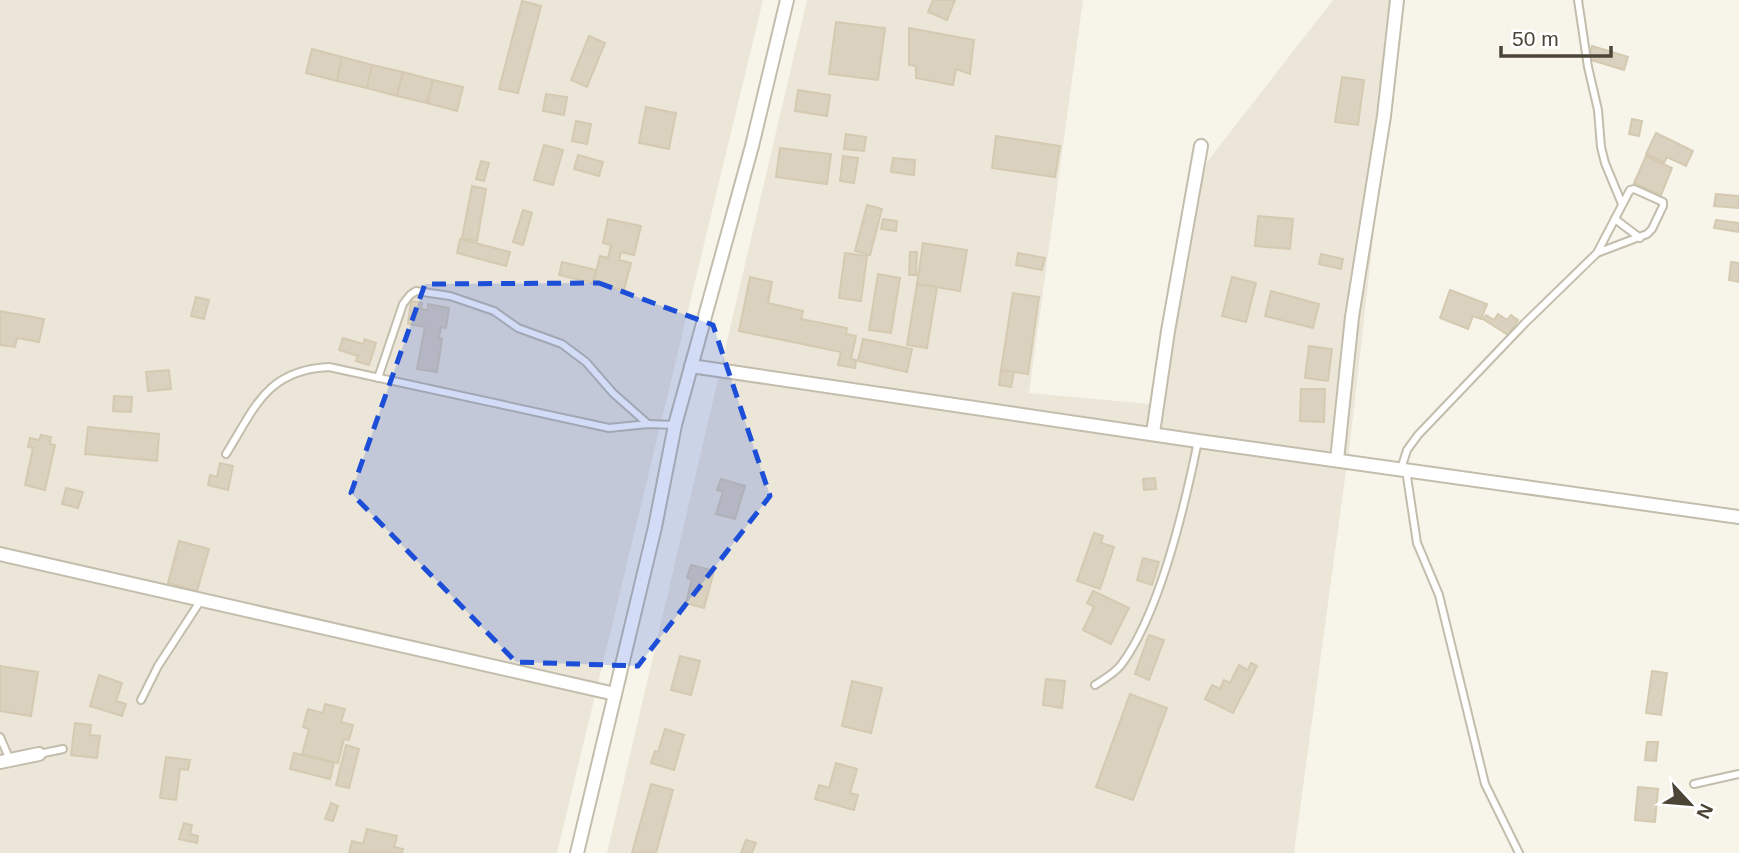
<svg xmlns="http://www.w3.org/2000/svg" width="1739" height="853" viewBox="0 0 1739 853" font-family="Arial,sans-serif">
	<rect width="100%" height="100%" fill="#f7f4ea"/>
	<!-- residential -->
	<g fill="#ebe6d8">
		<polygon points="0,0 763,0 557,853 0,853"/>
		<polygon points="807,0 1083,0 1029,393 1150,404 1207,162 1333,0 1400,0 1351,434 1294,853 607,853"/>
	</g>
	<!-- building -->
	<g fill="#dad1be" stroke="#d5cab1" stroke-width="2">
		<polygon points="933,0 955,0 947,20 928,12"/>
		<polygon points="522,1 541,6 518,93 499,89"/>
		<polygon points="836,22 885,28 878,80 829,74"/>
		<polygon points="909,28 974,40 970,74 956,69 953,85 916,78 916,66 909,65"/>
		<polygon points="589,36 605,43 587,87 571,80"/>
		<polygon points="1592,46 1628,57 1624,70 1588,59"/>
		<polygon points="312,49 342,57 337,81 306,73"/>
		<polygon points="342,57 372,65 367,88 337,81"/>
		<polygon points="372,65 403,72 397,96 367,88"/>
		<polygon points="403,72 433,80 427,103 397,96"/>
		<polygon points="1342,77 1364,80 1358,125 1335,122"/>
		<polygon points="433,80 463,87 457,111 427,103"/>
		<polygon points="798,90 830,95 827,116 795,111"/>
		<polygon points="546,94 567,97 564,115 543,111"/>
		<polygon points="646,107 676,113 669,149 639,143"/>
		<polygon points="1632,119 1642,121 1639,136 1629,134"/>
		<polygon points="576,121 591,124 587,144 572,141"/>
		<polygon points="1656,133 1693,151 1686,166 1667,157 1664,163 1646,154"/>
		<polygon points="846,134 866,137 864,151 844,149"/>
		<polygon points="996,136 1060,146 1055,177 992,168"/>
		<polygon points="544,145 563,150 553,185 534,180"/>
		<polygon points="780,148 831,154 827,184 776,177"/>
		<polygon points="578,155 603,162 599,176 574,169"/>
		<polygon points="843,156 858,158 854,183 840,181"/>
		<polygon points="1646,156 1672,168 1661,195 1634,183"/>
		<polygon points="893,158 915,160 914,175 891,172"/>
		<polygon points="481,161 489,163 484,181 476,179"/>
		<polygon points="472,186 486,189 477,241 462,238"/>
		<polygon points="1716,194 1739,196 1739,208 1714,206"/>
		<polygon points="867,205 882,209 870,255 855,251"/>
		<polygon points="523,210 532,213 523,245 513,242"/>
		<polygon points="1258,216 1293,219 1290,249 1255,246"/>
		<polygon points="608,219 641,226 634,255 621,252 619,260 631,263 624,290 593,283 600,256 608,258 611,245 603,243"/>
		<polygon points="883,219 897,221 896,231 881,229"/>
		<polygon points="1716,220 1739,223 1739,232 1714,228"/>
		<polygon points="460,239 510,252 506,266 457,253"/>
		<polygon points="923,243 967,250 960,291 917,284"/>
		<polygon points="910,252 917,252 916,275 909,275"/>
		<polygon points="845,253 867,256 861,301 839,298"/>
		<polygon points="1018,253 1045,258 1042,270 1016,265"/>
		<polygon points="1321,254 1343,259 1341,269 1319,264"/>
		<polygon points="562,262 596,270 593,283 559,275"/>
		<polygon points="1731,262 1739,263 1739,282 1729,280"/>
		<polygon points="878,274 900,278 891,333 869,330"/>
		<polygon points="750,277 772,282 768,303 803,311 801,319 847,328 846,334 856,336 851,359 856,360 855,368 838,365 841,352 739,331"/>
		<polygon points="1232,277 1256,283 1246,322 1222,316"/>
		<polygon points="917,284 937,287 927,348 907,345"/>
		<polygon points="1450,290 1487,304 1481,319 1473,316 1468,329 1440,318"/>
		<polygon points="1271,291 1319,304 1313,328 1265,316"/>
		<polygon points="1013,293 1039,297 1028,374 1001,370"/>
		<polygon points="196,297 209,300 204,319 191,316"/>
		<polygon points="411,301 422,303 421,309 428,310 428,304 449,308 446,328 441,327 439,338 442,339 437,372 417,369 425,327 408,324"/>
		<polygon points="0,311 44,319 39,342 17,338 15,347 0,345"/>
		<polygon points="1498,314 1507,320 1511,315 1518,320 1508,335 1483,319 1486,315 1494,320"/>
		<polygon points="343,338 363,344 365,339 376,343 369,365 356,361 358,356 339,350"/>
		<polygon points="863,339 912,349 907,372 858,361"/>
		<polygon points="1309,346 1332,349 1328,381 1305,378"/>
		<polygon points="169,370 171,389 148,391 146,372"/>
		<polygon points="1001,370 1014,372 1011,387 999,385"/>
		<polygon points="1301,389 1325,389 1324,422 1300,421"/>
		<polygon points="114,396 132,397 131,412 113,411"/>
		<polygon points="88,427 159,434 157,461 85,454"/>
		<polygon points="41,435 51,437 50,444 55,445 45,490 25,485 33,448 28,447 30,438 39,440"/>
		<polygon points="220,463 233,466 228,490 208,485 210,475 217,477"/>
		<polygon points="1155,478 1156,489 1144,490 1143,479"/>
		<polygon points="721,479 745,486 735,519 716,514 723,492 717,490"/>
		<polygon points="66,488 83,492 78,508 62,504"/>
		<polygon points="1094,533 1103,536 1101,543 1114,547 1100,589 1077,581"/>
		<polygon points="179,541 209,549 197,591 168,583"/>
		<polygon points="1143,558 1159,562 1152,585 1137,580"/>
		<polygon points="691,565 714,571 704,608 686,603 692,579 687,578"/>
		<polygon points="1093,591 1129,608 1111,644 1083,630 1094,607 1087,603"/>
		<polygon points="1149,635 1164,640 1149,680 1135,674"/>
		<polygon points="680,656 700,661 691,695 671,690"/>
		<polygon points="1251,663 1257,666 1233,713 1205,699 1212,685 1220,689 1224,680 1230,683 1239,665 1248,670"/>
		<polygon points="0,666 38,672 31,716 0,711"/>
		<polygon points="1652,671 1667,673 1661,715 1646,713"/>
		<polygon points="99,675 122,683 116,701 126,704 122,716 90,706"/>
		<polygon points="1046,679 1065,681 1062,708 1043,705"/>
		<polygon points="852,681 882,688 871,733 842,726"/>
		<polygon points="1130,694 1167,708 1133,800 1096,787"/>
		<polygon points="325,704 345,709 341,722 353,725 349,740 344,739 338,763 302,754 309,729 303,727 308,709 323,713"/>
		<polygon points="75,723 91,725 90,735 100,736 97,758 71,755"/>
		<polygon points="665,729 684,735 674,770 651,763 655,751 658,752"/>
		<polygon points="1647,742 1658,742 1656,761 1645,760"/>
		<polygon points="346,745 359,749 349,788 336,785"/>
		<polygon points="294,753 334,763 330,779 290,769"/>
		<polygon points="166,757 190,760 188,770 180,769 176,800 160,798"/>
		<polygon points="836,763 857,769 850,793 858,795 854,810 815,799 819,785 829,788"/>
		<polygon points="651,784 673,790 656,853 632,853"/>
		<polygon points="1638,787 1658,789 1655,822 1635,820"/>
		<polygon points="331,803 338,806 333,821 325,819"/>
		<polygon points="184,823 192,825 190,834 198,836 197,843 179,839"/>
		<polygon points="367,829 397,836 394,847 403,849 402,853 349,853 352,841 363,844"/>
		<polygon points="746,840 756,843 752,853 741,853"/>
	</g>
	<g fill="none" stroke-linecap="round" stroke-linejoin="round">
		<!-- lane casing -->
		<g stroke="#c3bdac" stroke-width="10">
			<g id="lane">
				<polyline points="1578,0 1588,67 1598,110 1601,147 1605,163 1622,204"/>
				<polyline points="1615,219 1640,238"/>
				<polyline points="378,378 403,304 410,295 416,291 450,296 494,311 518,328 562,344 586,362 613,393 648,424"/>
				<path d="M226,454C255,408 266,370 329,367L609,428L648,424L675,425"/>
				<polyline points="1401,469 1407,450 1418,435 1525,323 1597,253 1630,190 1634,189 1663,202 1663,206 1652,229 1647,234 1597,253"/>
				<polyline points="1406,470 1417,543 1439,595 1485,784 1519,853"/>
				<path d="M1095,685C1104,679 1115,673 1121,665C1160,613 1185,505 1198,441"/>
				<polyline points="141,700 158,666 201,600"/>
				<polyline points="0,737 10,760"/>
				<polyline points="39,754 63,749"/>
				<polyline points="1694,784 1739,774"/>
			</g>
		</g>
		<!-- street casing -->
		<g stroke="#c3bdac" stroke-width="16">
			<g id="street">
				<polyline points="691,366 1198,441 1739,517"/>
				<polyline points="1153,433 1168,331 1201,146"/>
				<polyline points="1337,460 1352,317 1384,116 1397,0"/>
				<polyline points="0,554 615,694"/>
				<polyline points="0,762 39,754"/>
				<polyline points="577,853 655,527 675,425 752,146 787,0"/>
			</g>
		</g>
		<!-- lane -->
		<use href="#lane" stroke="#fff" stroke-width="6"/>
		<!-- street -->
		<use href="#street" stroke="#fff" stroke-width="12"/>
	</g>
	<!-- marked area -->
	<path fill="#1d4ed8" fill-opacity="0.2" stroke="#1d4ed8" stroke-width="5" stroke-dasharray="14 9" stroke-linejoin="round" d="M599,283L713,325L770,496L638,666L516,662L351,493L425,284Z"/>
	<!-- north arrow -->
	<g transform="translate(1690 804) rotate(116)" stroke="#ffffff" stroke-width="5" paint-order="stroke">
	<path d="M0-5L12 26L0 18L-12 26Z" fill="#4c4537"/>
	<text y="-10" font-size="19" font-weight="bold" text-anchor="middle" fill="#4c4537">N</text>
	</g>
	<!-- scale -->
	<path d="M1501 46v10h110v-10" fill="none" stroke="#4c4537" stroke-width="3.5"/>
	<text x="1512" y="46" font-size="21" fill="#4c4537" stroke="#ffffff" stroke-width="5" paint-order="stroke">50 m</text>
</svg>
